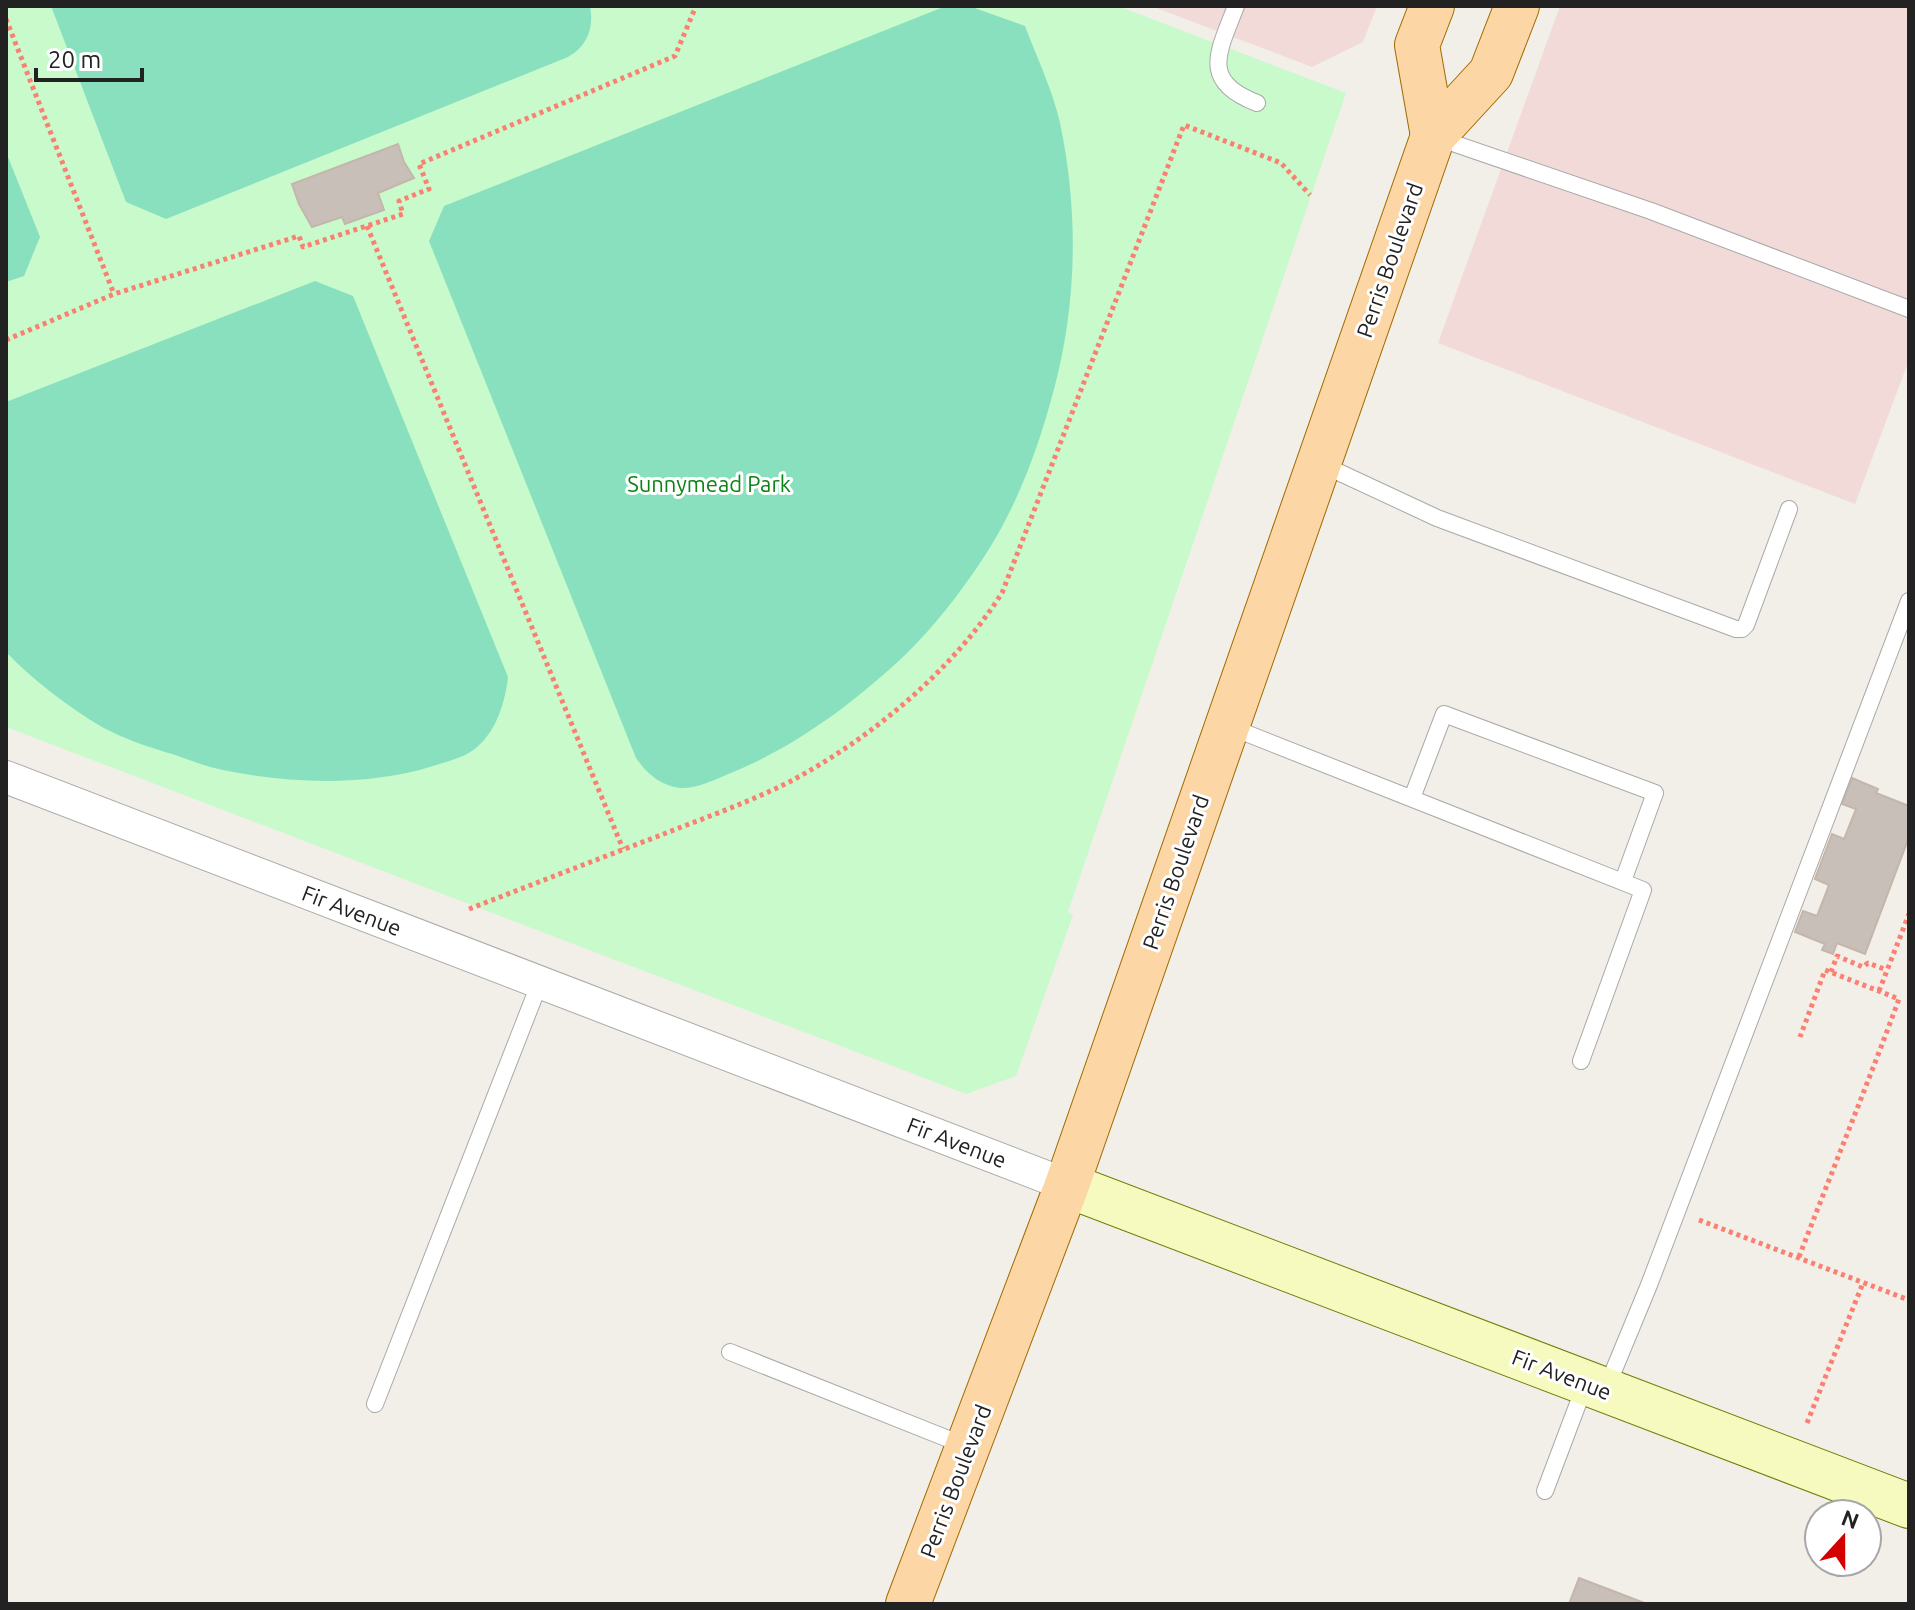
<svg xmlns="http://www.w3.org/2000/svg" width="1915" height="1610" viewBox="0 0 1915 1610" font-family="Ubuntu,sans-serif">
	<rect width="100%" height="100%" fill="#f2efe9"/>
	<!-- commercial -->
	<g fill="#f2dad9">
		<polygon points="1151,6 1377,6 1363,42 1312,67"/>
		<polygon points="1560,6 1909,6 1909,360 1855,504 1438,343"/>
	</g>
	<!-- park -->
	<polygon fill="#c8facc" points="6,6 1118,6 1346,93 1068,912 1073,915 1016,1076 966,1094 6,727"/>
	<!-- pitch -->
	<g fill="#88e0be">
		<path d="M51,6H590C594,28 588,45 568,57L166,219L126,202Z"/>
		<path d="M946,6H969L1025,26C1037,58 1053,91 1060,123C1079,213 1077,306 1053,393C1037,452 1016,509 982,560C960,593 934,627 906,654C853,704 794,748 726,775C712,781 695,789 680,788C660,785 647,774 636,758L429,241L444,206Z"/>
		<polygon points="6,152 40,237 24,276 6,282"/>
		<path d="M315,281L353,296L508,677C505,702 497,730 477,747C465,758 448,761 433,766C371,786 291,784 228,771C210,768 192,761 175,755C151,748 124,739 102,727C68,707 33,680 6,652V402Z"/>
	</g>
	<!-- building -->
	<g fill="#c7bfb8" stroke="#c4b6ab" stroke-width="2">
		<polygon points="398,144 404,162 414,178 378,193 384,210 345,224 342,217 312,227 299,204 292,184"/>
		<polygon points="1852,778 1878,789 1876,793 1909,806 1909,837 1865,954 1837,943 1833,954 1822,950 1825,944 1795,932 1803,911 1817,916 1829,885 1815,879 1832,834 1844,839 1856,809 1842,804"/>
		<polygon points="1579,1578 1647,1604 1569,1604"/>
	</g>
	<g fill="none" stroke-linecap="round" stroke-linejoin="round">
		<!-- lane casing -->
		<g stroke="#a9a9a9" stroke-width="18">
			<g id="lane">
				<path d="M1236,6C1219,51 1199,81 1257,103"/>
				<polyline points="1438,138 1651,211 1909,309"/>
				<polyline points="1319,463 1437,518 1736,629 1742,629 1746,625 1789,509"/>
				<polyline points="1228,726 1643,890 1581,1061"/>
				<polyline points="1412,798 1444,714 1655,793 1623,881"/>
				<polyline points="730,1352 966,1446"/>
				<polyline points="1606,1389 1649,1285 1909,601"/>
				<polyline points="375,1404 540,982"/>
				<polyline points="1545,1491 1585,1385"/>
			</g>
		</g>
		<!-- street casing -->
		<g stroke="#a9a9a9" stroke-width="34">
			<polyline id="street" points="6,777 1067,1185"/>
		</g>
		<!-- secondary casing -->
		<g stroke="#707d05" stroke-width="46">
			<polyline id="secondary" points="1067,1185 1909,1506"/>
		</g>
		<!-- primary casing -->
		<g stroke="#a06b00" stroke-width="46">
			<g id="primary">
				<polyline points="1432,6 1417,45 1433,136"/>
				<polyline points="908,1604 1067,1185 1433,136 1491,73 1517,6"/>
			</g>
		</g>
		<!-- path -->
		<g stroke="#fa8072" stroke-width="5" stroke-dasharray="4 4" stroke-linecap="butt">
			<polyline points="6,19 114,294"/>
			<polyline points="367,226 623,849"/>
			<polyline points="6,340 114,294 299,236 303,247 403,214 399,201 429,189 419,164 675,56 696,6"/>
			<path d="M469,909C531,885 593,861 656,837C701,819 748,803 791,781C873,737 952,671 1002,593L1184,125L1281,163L1310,195"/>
			<polyline points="1831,972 1837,956 1863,967 1868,963 1887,970"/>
			<polyline points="1879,991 1909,914"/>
			<polyline points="1699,1220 1909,1300"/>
			<path d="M1799,1257C1832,1171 1867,1086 1899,999L1825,970L1800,1037"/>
			<polyline points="1807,1423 1863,1283"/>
		</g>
		<!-- lane -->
		<use href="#lane" stroke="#fff" stroke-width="16"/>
		<!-- street -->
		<use href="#street" stroke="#fff" stroke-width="32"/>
		<!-- secondary -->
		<use href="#secondary" stroke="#f7fabf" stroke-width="44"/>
		<!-- primary -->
		<use href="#primary" stroke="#fcd6a4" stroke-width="44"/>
	</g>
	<g text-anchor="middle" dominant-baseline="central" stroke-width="6" stroke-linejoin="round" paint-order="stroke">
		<!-- street labels -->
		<g font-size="22" fill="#222" stroke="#fff">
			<text transform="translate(1389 260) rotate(-71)">Perris Boulevard</text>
			<text transform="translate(1175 872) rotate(-71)">Perris Boulevard</text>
			<text transform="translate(352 910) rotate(21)">Fir Avenue</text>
			<text transform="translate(957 1142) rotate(21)">Fir Avenue</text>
			<text transform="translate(1562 1374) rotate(21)">Fir Avenue</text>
			<text transform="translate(955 1481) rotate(-69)">Perris Boulevard</text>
		</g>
		<!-- park labels -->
		<g font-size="22" fill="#0c8416" stroke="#fff">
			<text x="709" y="483">Sunnymead Park</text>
		</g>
	</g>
	<!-- border -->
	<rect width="1915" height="1610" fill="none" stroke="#222222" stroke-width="16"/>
	<!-- north arrow -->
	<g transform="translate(1843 1538) rotate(21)"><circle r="38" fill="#ffffff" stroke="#a7a7a7" stroke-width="2"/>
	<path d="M0-6L14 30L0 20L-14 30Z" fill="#d40000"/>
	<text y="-12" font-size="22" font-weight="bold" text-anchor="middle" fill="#222222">N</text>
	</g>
	<!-- scale -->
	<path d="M36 68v12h106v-12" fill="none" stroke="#222222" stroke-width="4"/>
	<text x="48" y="68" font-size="24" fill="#222222" stroke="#ffffff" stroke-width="6" paint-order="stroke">20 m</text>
</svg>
